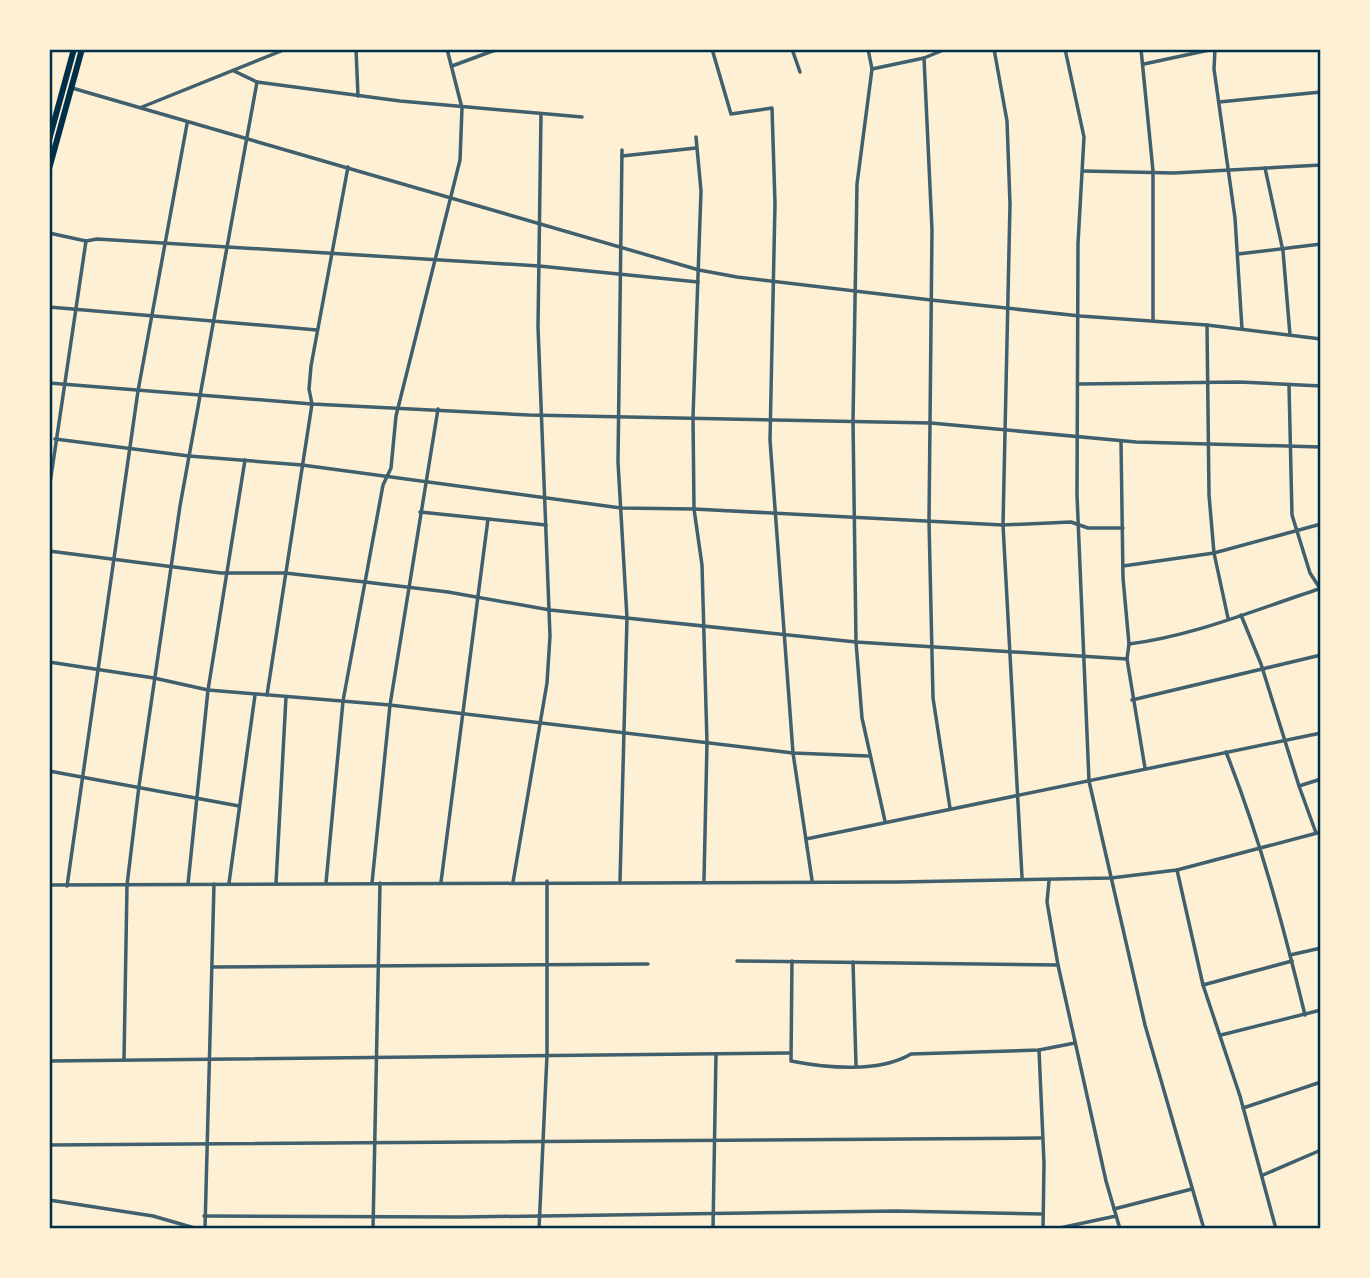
<svg xmlns="http://www.w3.org/2000/svg" width="1370" height="1278" viewBox="0 0 1370 1278" font-family="'Space Grotesk',sans-serif">
	<rect width="100%" height="100%" fill="#fdf0d5"/>
	<g fill="none" stroke-linecap="round" stroke-linejoin="round">
		<!-- minor -->
		<g stroke="#3f606c" stroke-width="3.5">
			<polyline points="356,49 358,96"/>
			<polyline points="712,49 731,114 772,108 775,204 770,440 793,753 812,880"/>
			<polyline points="792,49 800,72"/>
			<polyline points="868,49 872,69 857,184 853,421 856,642 862,718 885,821"/>
			<polyline points="994,49 1007,121 1010,204 1003,525 1022,877"/>
			<polyline points="1065,49 1084,137 1078,243 1077,495 1089,781 1145,1025 1204,1229"/>
			<polyline points="1141,49 1153,171 1153,321"/>
			<polyline points="1215,49 1214,69 1235,218 1242,329"/>
			<polyline points="924,58 932,230 929,521 933,698 950,808"/>
			<polyline points="1144,64 1214,49"/>
			<polyline points="452,66 498,49"/>
			<polyline points="872,69 924,58 946,49"/>
			<polyline points="234,71 257,82 400,101 582,117"/>
			<polyline points="72,88 699,270 737,277 931,300 1080,316 1207,325 1321,339"/>
			<polyline points="1219,102 1321,92"/>
			<polyline points="142,107 286,49"/>
			<polyline points="696,137 701,191 693,417 694,509 702,565 707,743 704,880"/>
			<polyline points="622,156 696,148"/>
			<polyline points="1265,168 1283,251 1290,335"/>
			<polyline points="1083,171 1174,173 1321,165"/>
			<polyline points="49,233 86,241 97,239 539,266 698,282"/>
			<polyline points="1238,254 1321,244"/>
			<polyline points="49,307 317,330"/>
			<polyline points="1207,325 1209,495 1214,553 1228,618"/>
			<polyline points="49,383 312,404 529,415 931,423 1136,442 1321,447"/>
			<polyline points="1079,384 1239,382 1321,386"/>
			<polyline points="1289,385 1292,515 1310,573 1321,590"/>
			<polyline points="55,439 189,456 302,465 621,508 694,509 1003,525 1071,522 1088,528 1123,528"/>
			<polyline points="1121,441 1123,578 1129,644 1127,659 1145,768"/>
			<polyline points="49,490 86,241"/>
			<polyline points="420,512 546,525"/>
			<polyline points="49,551 221,573 285,573 365,582 448,592 550,610 856,642 1127,659"/>
			<polyline points="1123,566 1214,553 1321,524"/>
			<polyline points="1241,615 1261,664 1299,786"/>
			<path d="M1129,644C1194,636 1257,609 1319,589"/>
			<polyline points="49,662 154,678 208,690 390,705 793,753 868,756"/>
			<polyline points="267,695 312,404 309,389 311,366 348,167"/>
			<polyline points="1132,700 1321,655"/>
			<path d="M1226,752C1260,838 1283,925 1305,1015"/>
			<polyline points="49,771 239,806"/>
			<polyline points="1316,833 1299,786 1321,779"/>
			<polyline points="806,839 1321,733"/>
			<polyline points="1177,870 1203,985 1240,1096 1276,1229"/>
			<polyline points="620,881 627,618 618,462 622,150"/>
			<polyline points="441,882 488,519"/>
			<polyline points="513,882 547,683 550,636 538,327 541,114"/>
			<polyline points="229,883 255,695"/>
			<polyline points="276,883 286,697"/>
			<polyline points="326,883 343,701 383,485 391,468 396,416 460,160 462,108 447,49"/>
			<polyline points="372,883 390,705 438,409"/>
			<polyline points="188,884 208,690 245,460"/>
			<polyline points="49,885 899,882 1111,878 1177,870 1321,832"/>
			<polyline points="67,886 138,391 187,124"/>
			<polyline points="1290,955 1321,948"/>
			<polyline points="737,961 1058,965 1047,902 1049,881"/>
			<path d="M792,961L791,1061C827,1068 879,1073 911,1054L1039,1050L1075,1043"/>
			<polyline points="853,962 856,1065"/>
			<polyline points="1058,965 1106,1181 1120,1229"/>
			<polyline points="212,967 648,964"/>
			<polyline points="1203,985 1292,961"/>
			<polyline points="1221,1035 1321,1010"/>
			<polyline points="1039,1050 1044,1163 1043,1229"/>
			<polyline points="124,1060 127,885 139,786 180,506 257,82"/>
			<polyline points="49,1061 789,1053"/>
			<polyline points="1243,1108 1321,1082"/>
			<polyline points="49,1145 1041,1138"/>
			<polyline points="1263,1175 1321,1150"/>
			<polyline points="49,1200 153,1216 198,1229"/>
			<polyline points="1114,1209 1192,1189"/>
			<polyline points="204,1216 463,1217 896,1211 1043,1214"/>
			<polyline points="205,1229 214,884"/>
			<polyline points="373,1229 380,883"/>
			<polyline points="539,1229 547,1055 547,881"/>
			<polyline points="713,1229 716,1054"/>
			<polyline points="1055,1229 1116,1216"/>
			<polyline points="1316,1229 1321,1227"/>
		</g>
		<!-- trunk -->
		<g stroke="#003049" stroke-width="6">
			<polyline points="49,140 74,49"/>
			<polyline points="49,169 82,49"/>
		</g>
	</g>
	<!-- border -->
	<rect width="1370" height="1278" fill="none" stroke="#fdf0d5" stroke-width="102"/>
	<rect x="51" y="51" width="1268" height="1176" fill="none" stroke="#003049" stroke-width="2.5"/>
</svg>
